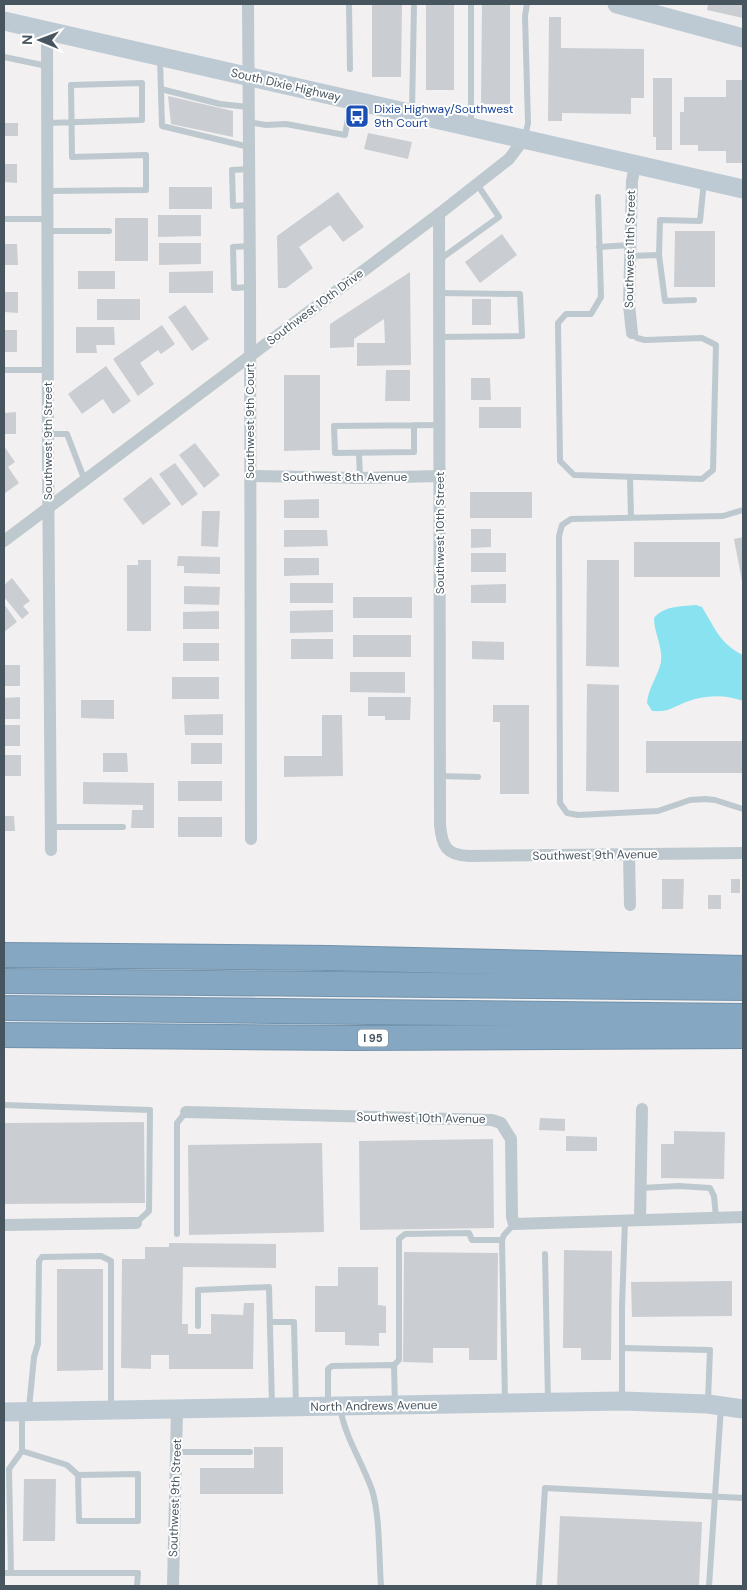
<svg xmlns="http://www.w3.org/2000/svg" width="747" height="1590" viewBox="0 0 747 1590" font-family="'DM Sans',sans-serif">
	<rect width="100%" height="100%" fill="#f2f0f0"/>
	<!-- water -->
	<path fill="#88e2f0" d="M696,605L702,607C715,628 720,644 743,655V701C726,694 703,695 686,702C671,708 669,712 652,711L647,703C648,688 658,676 661,662C663,647 654,633 654,618C665,605 680,607 696,605Z"/>
	<!-- building -->
	<g fill="#caced3">
		<polygon points="372,4 402,4 401,77 372,77"/>
		<rect x="426" y="4" width="28" height="86"/>
		<polygon points="482,4 510,4 510,104 481,104"/>
		<polygon points="708,4 743,4 743,18 707,10"/>
		<polygon points="549,17 561,17 561,48 644,49 644,98 631,98 631,114 562,113 562,121 548,121"/>
		<polygon points="653,78 672,78 672,150 656,150 656,137 653,137"/>
		<polygon points="726,80 743,80 743,163 726,163 726,151 698,151 698,145 680,145 680,112 684,112 684,97 726,97"/>
		<polygon points="168,96 233,111 233,137 171,124"/>
		<rect x="4" y="123" width="14" height="13"/>
		<polygon points="368,133 412,142 408,159 364,149"/>
		<polygon points="4,164 17,164 17,183 4,182"/>
		<rect x="169" y="187" width="43" height="22"/>
		<polygon points="338,192 364,227 343,242 330,225 299,247 313,268 286,288 278,288 277,236"/>
		<polygon points="158,215 201,215 201,236 158,237"/>
		<rect x="115" y="218" width="33" height="43"/>
		<polygon points="675,231 715,231 715,287 674,287"/>
		<polygon points="502,234 517,255 480,283 465,262"/>
		<polygon points="159,243 201,243 201,264 159,265"/>
		<polygon points="4,244 17,244 18,265 4,265"/>
		<rect x="78" y="271" width="37" height="18"/>
		<polygon points="213,271 213,293 169,293 169,272"/>
		<polygon points="410,272 411,365 357,366 357,343 385,343 384,319 354,339 354,347 330,348 330,324"/>
		<polygon points="4,292 18,292 18,313 4,312"/>
		<rect x="97" y="299" width="43" height="21"/>
		<rect x="472" y="299" width="19" height="26"/>
		<polygon points="185,305 209,339 192,351 168,317"/>
		<polygon points="162,325 175,344 161,354 158,350 140,363 154,384 138,396 113,359"/>
		<polygon points="76,327 114,327 115,345 96,345 97,353 76,353"/>
		<rect x="4" y="330" width="13" height="22"/>
		<polygon points="106,366 131,401 113,414 103,399 82,414 68,394"/>
		<polygon points="386,370 410,370 410,401 385,401"/>
		<polygon points="284,375 320,375 320,450 284,451"/>
		<polygon points="471,378 490,378 491,400 471,400"/>
		<rect x="479" y="407" width="42" height="21"/>
		<polygon points="16,412 16,434 4,434 4,413"/>
		<polygon points="195,443 220,475 204,488 179,455"/>
		<polygon points="4,446 15,462 8,467 19,483 4,494"/>
		<polygon points="175,463 198,494 182,506 159,474"/>
		<polygon points="151,477 171,504 143,525 123,499"/>
		<rect x="470" y="492" width="62" height="26"/>
		<polygon points="319,499 319,518 284,518 284,500"/>
		<polygon points="202,511 220,511 218,547 201,546"/>
		<polygon points="471,529 491,529 491,547 471,548"/>
		<polygon points="284,530 327,530 328,546 284,547"/>
		<polygon points="743,537 743,581 742,581 734,539"/>
		<rect x="634" y="542" width="86" height="35"/>
		<rect x="471" y="553" width="35" height="19"/>
		<polygon points="178,556 220,557 220,574 184,573 184,566 177,566"/>
		<polygon points="284,558 319,558 319,575 284,576"/>
		<polygon points="138,560 151,560 151,631 127,631 127,565 138,565"/>
		<polygon points="587,560 619,560 619,667 586,666"/>
		<polygon points="12,578 30,601 23,606 29,613 22,619 4,597 4,585"/>
		<rect x="290" y="583" width="43" height="20"/>
		<polygon points="506,584 506,603 471,603 471,585"/>
		<polygon points="184,586 220,587 219,605 184,604"/>
		<rect x="353" y="597" width="59" height="21"/>
		<polygon points="4,604 17,622 4,632"/>
		<polygon points="333,610 333,632 290,633 290,611"/>
		<polygon points="219,611 219,629 183,629 183,612"/>
		<rect x="353" y="635" width="58" height="22"/>
		<rect x="291" y="639" width="42" height="20"/>
		<polygon points="472,641 504,642 504,660 472,659"/>
		<rect x="183" y="643" width="36" height="18"/>
		<rect x="4" y="665" width="16" height="21"/>
		<polygon points="350,672 405,672 405,693 350,692"/>
		<rect x="172" y="677" width="47" height="22"/>
		<polygon points="587,684 619,685 619,792 586,791"/>
		<polygon points="20,697 20,719 4,719 4,698"/>
		<polygon points="368,697 411,697 410,720 385,720 385,716 368,716"/>
		<polygon points="81,700 114,700 114,719 81,718"/>
		<polygon points="493,705 529,705 529,794 500,794 500,722 493,722"/>
		<polygon points="223,714 223,735 185,735 184,715"/>
		<polygon points="322,715 342,715 343,776 284,777 284,756 322,756"/>
		<rect x="4" y="725" width="16" height="21"/>
		<rect x="646" y="741" width="97" height="32"/>
		<rect x="191" y="743" width="31" height="21"/>
		<polygon points="103,753 127,753 128,772 103,772"/>
		<rect x="4" y="755" width="17" height="21"/>
		<rect x="178" y="781" width="44" height="20"/>
		<polygon points="83,782 154,783 154,828 131,828 132,810 143,810 143,805 83,804"/>
		<polygon points="4,816 14,816 15,831 4,831"/>
		<rect x="178" y="817" width="44" height="20"/>
		<polygon points="662,879 684,879 683,909 662,909"/>
		<rect x="731" y="879" width="9" height="14"/>
		<rect x="708" y="895" width="13" height="14"/>
		<polygon points="540,1118 565,1119 565,1131 539,1130"/>
		<polygon points="144,1122 145,1203 4,1204 4,1123"/>
		<polygon points="674,1131 725,1132 724,1179 661,1178 661,1144 674,1144"/>
		<polygon points="566,1136 597,1137 597,1151 566,1151"/>
		<polygon points="493,1139 494,1228 360,1230 359,1141"/>
		<polygon points="322,1143 324,1232 189,1235 188,1145"/>
		<polygon points="169,1243 276,1244 276,1268 183,1267 182,1324 188,1324 188,1334 211,1334 211,1314 243,1315 244,1303 254,1303 253,1369 169,1369 169,1355 151,1355 151,1369 121,1368 122,1259 145,1259 145,1247 169,1247"/>
		<polygon points="564,1250 612,1251 611,1360 581,1360 581,1348 563,1348"/>
		<polygon points="404,1252 498,1253 497,1360 469,1360 469,1348 433,1348 433,1363 403,1362"/>
		<polygon points="338,1267 378,1267 378,1305 386,1306 386,1333 379,1333 379,1346 345,1345 345,1332 315,1332 315,1286 338,1286"/>
		<polygon points="57,1269 103,1269 103,1370 57,1371"/>
		<polygon points="732,1281 732,1316 632,1317 631,1282"/>
		<polygon points="254,1447 283,1447 283,1494 200,1494 200,1468 254,1468"/>
		<polygon points="24,1479 56,1479 55,1541 23,1541"/>
		<polygon points="560,1516 702,1522 699,1586 557,1586"/>
	</g>
	<g fill="none" stroke-linecap="round" stroke-linejoin="round">
		<!-- motorway casing -->
		<g stroke="#7192ac" stroke-width="26">
			<g id="motorway">
				<polyline points="4,955 329,958 743,968"/>
				<polyline points="4,981 743,988"/>
				<polyline points="4,1008 743,1016"/>
				<polyline points="4,1035 355,1038 743,1036"/>
			</g>
		</g>
		<!-- service -->
		<g stroke="#bdc9cf" stroke-width="6">
			<polyline points="349,4 350,69"/>
			<polyline points="4,57 47,66"/>
			<polyline points="160,59 162,126 249,147"/>
			<polyline points="161,89 220,104 248,107"/>
			<polyline points="412,112 414,4"/>
			<polyline points="248,122 266,125 286,124 345,135 351,102"/>
			<polyline points="47,123 142,120 142,83 71,85 72,157 146,155 146,190 47,191"/>
			<polyline points="471,125 471,4"/>
			<polyline points="525,137 528,123 525,16 527,4"/>
			<polyline points="249,169 232,170 233,206 249,205"/>
			<polyline points="598,197 601,297 591,314 566,314 558,323 560,461 574,475 702,479 713,470 716,345 702,338 645,340 637,338 632,333"/>
			<polyline points="4,219 47,219"/>
			<polyline points="47,231 109,231"/>
			<polyline points="250,246 233,247 234,288 250,287"/>
			<polyline points="599,247 630,245"/>
			<polyline points="659,255 660,220 700,221 704,181"/>
			<polyline points="630,256 659,255 665,301 694,300"/>
			<polyline points="439,260 499,217 477,184"/>
			<polyline points="439,293 520,294 522,336 439,337"/>
			<polyline points="4,370 48,370"/>
			<polyline points="414,425 414,452 335,453 334,426 440,425"/>
			<polyline points="48,434 67,434 85,481"/>
			<polyline points="359,453 360,478"/>
			<polyline points="630,477 631,517"/>
			<polyline points="743,510 723,516 571,519 562,525 559,536 560,803 567,813 578,815 658,811 690,800 705,799 715,800 743,809"/>
			<polyline points="440,776 478,777"/>
			<polyline points="51,827 123,827"/>
			<polyline points="4,1105 150,1110 149,1211 136,1223"/>
			<polyline points="641,1188 679,1186 710,1188 714,1196 716,1217"/>
			<polyline points="177,1234 177,1123 186,1112"/>
			<polyline points="502,1240 505,1401"/>
			<polyline points="545,1254 548,1401"/>
			<polyline points="270,1322 294,1322 296,1406"/>
			<polyline points="198,1326 198,1290 269,1287 272,1406"/>
			<polyline points="622,1348 710,1350 708,1401"/>
			<polyline points="394,1365 399,1360 399,1239 405,1234 469,1233 472,1240 502,1240 504,1235 514,1224"/>
			<polyline points="622,1399 622,1307 625,1220"/>
			<polyline points="328,1405 328,1369 332,1366 394,1365 395,1404"/>
			<path d="M340,1407C345,1438 362,1461 372,1490C380,1515 379,1559 381,1586"/>
			<polyline points="29,1408 34,1357 38,1344 39,1261 42,1257 101,1256 111,1261 111,1408"/>
			<polyline points="22,1451 67,1465 78,1475 79,1521 138,1521 138,1474 78,1475"/>
			<polyline points="176,1452 250,1452"/>
			<polyline points="4,1573 138,1573 137,1586"/>
			<polyline points="11,1573 9,1469 22,1451 22,1413"/>
			<polyline points="539,1586 545,1488 743,1498"/>
			<polyline points="709,1586 721,1407"/>
		</g>
		<!-- minor -->
		<g stroke="#bdc9cf" stroke-width="12">
			<polyline points="248,4 250,287 251,839"/>
			<polyline points="47,31 48,460 51,850"/>
			<path d="M439,214L440,825C442,846 446,855 469,856L743,853"/>
			<polyline points="632,333 629,305 632,181 635,165"/>
			<polyline points="250,476 360,478 440,476"/>
			<polyline points="4,541 439,214 509,159 524,139"/>
			<polyline points="629,854 630,905"/>
			<polyline points="186,1112 492,1120 501,1123 511,1139 512,1217 514,1224 743,1217"/>
			<polyline points="640,1219 642,1109"/>
			<polyline points="4,1225 136,1223"/>
			<polyline points="173,1586 177,1410"/>
		</g>
		<!-- secondary -->
		<g stroke="#bdcad4" stroke-width="19">
			<polyline points="617,4 743,38"/>
			<polyline points="4,21 743,189"/>
			<polyline points="4,1412 622,1401 708,1404 743,1409"/>
		</g>
		<!-- motorway -->
		<use href="#motorway" stroke="#86a7c1" stroke-width="24"/>
	</g>
	<!-- icons -->
	<defs>
		<g id="bus-square" transform="scale(1.25)"><rect x="-9" y="-9" width="18" height="18" rx="4" fill="#1a4fb4" stroke="#fff"/><path d="M-5-6H5V4H4V6H2V4H-2V6H-4V4H-5ZM-3.5-4V0h7V-4ZM-3.5 1.2v1.5H-2V1.2ZM2 1.2v1.5H3.5V1.2Z" fill="#fff"/></g>
	</defs>
	<g fill-rule="evenodd">
		<use href="#bus-square" x="357" y="116"/>
	</g>
	<g text-anchor="middle" dominant-baseline="central" stroke-width="4" stroke-linejoin="round" paint-order="stroke">
		<!-- shield labels -->
		<rect fill="#fff" stroke="#7e888e" stroke-width="1" x="358" y="1029.5" width="30" height="17" rx="4"/>
		<g font-size="11" font-weight="bold" fill="#47555e">
			<text x="373" y="1038">I 95</text>
		</g>
		<!-- street labels -->
		<g font-size="12" fill="#47555e" stroke="#fff">
			<text transform="translate(286 85) rotate(13)">South Dixie Highway</text>
			<text transform="translate(630 249) rotate(-89)">Southwest 11th Street</text>
			<text transform="translate(315 307) rotate(-37)">Southwest 10th Drive</text>
			<text transform="translate(250 421) rotate(-90)">Southwest 9th Court</text>
			<text transform="translate(48 441) rotate(-90)">Southwest 9th Street</text>
			<text x="345" y="477">Southwest 8th Avenue</text>
			<text transform="translate(440 533) rotate(-90)">Southwest 10th Street</text>
			<text transform="translate(595 855) rotate(-1)">Southwest 9th Avenue</text>
			<text transform="translate(421 1118) rotate(1)">Southwest 10th Avenue</text>
			<text transform="translate(374 1406) rotate(-1)">North Andrews Avenue</text>
			<text transform="translate(175 1498) rotate(-88)">Southwest 9th Street</text>
		</g>
		<!-- transit labels -->
		<g font-size="12" fill="#164399" stroke="#fff" text-anchor="start">
			<text x="374" y="109">Dixie Highway/Southwest<tspan x="374" dy="14">9th Court</tspan></text>
		</g>
	</g>
	<!-- border -->
	<rect width="747" height="1590" fill="none" stroke="#47555e" stroke-width="10"/>
	<!-- north arrow -->
	<g transform="translate(40 40) rotate(271)" stroke="#ffffff" stroke-width="4" paint-order="stroke">
	<path d="M0-4L9 19L0 12L-9 19Z" fill="#47555e"/>
	<text y="-8" font-size="14" font-weight="bold" text-anchor="middle" fill="#47555e">N</text>
	</g>
</svg>
